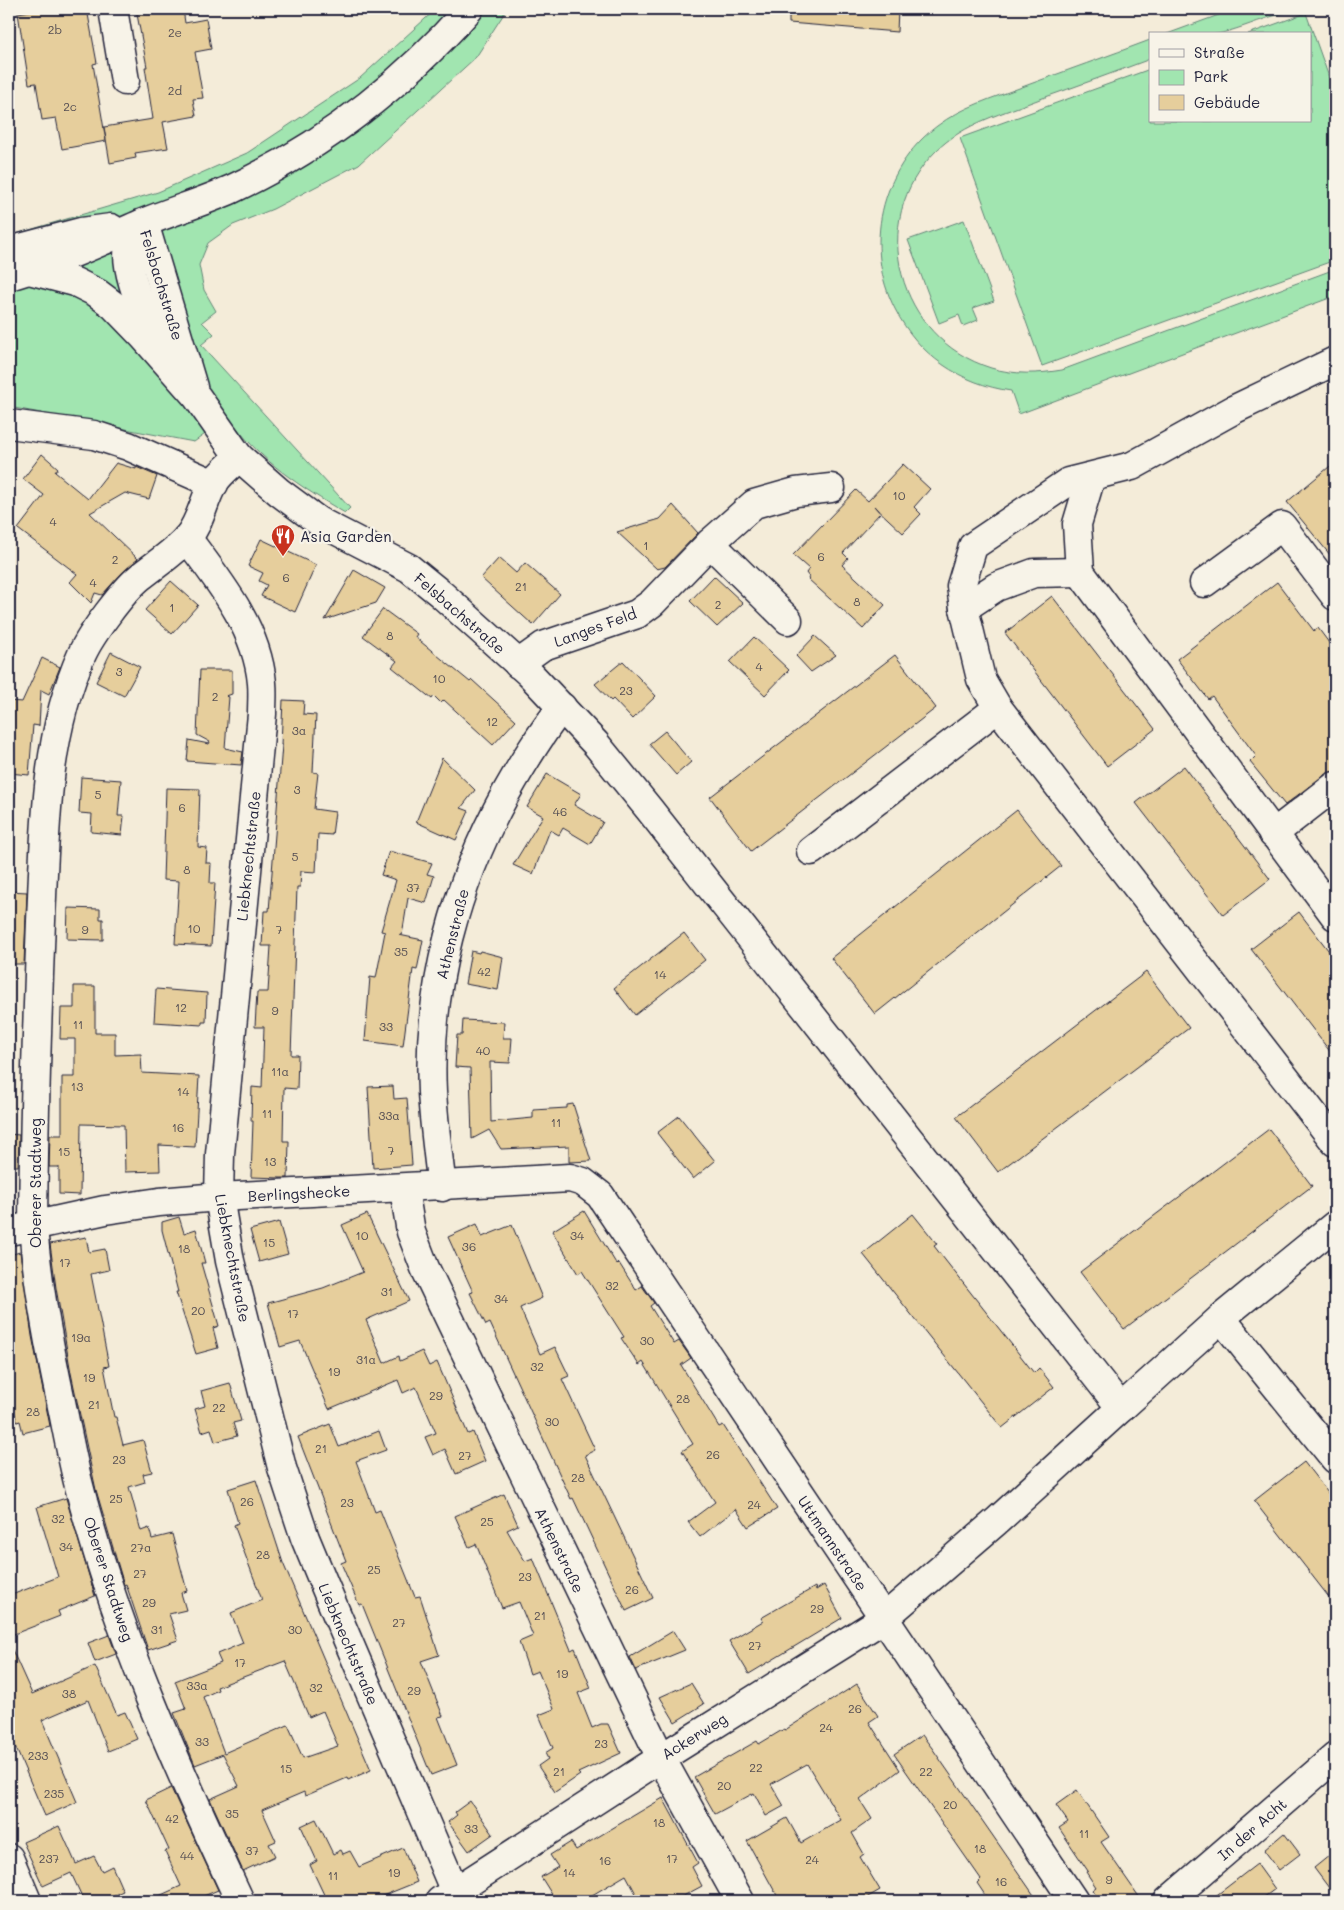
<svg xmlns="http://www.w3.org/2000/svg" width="1344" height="1910" viewBox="0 0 1344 1910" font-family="Mali,sans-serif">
	<rect width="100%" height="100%" fill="#f4ecd9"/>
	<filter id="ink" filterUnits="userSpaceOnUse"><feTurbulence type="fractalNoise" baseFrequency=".02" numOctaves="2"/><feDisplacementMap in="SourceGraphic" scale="10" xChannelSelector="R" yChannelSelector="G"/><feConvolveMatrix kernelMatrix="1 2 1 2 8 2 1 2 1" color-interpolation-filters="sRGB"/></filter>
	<g filter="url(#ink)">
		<!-- green -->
		<g fill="#a1e5b0" stroke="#628476">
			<path d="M436,9H507L476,57L359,164L273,209L233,225L208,243L199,265L204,290L216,311L202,322L214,334L201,345L350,508L345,513C302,488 257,459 229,417L194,442L9,407V236L158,192L247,153L360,78Z"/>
			<path d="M1235,9H1335V12C1288,3 1264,22 1222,33C1206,37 1184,34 1167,34Z"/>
			<polygon points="1306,13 1335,94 1335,260 1042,366 960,138 1150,69 1150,121 1310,121 1310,34 1248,34"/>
			<path d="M1150,40V59C1113,73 1077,86 1040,99C1004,113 964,123 936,151C865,221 898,339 991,368C1014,375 1038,374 1062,370L1335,269V296L1019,414L1011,391C961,384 918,355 895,309C863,247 880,169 937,126C962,107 993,98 1022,87C1065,71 1108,56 1150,40Z"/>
			<polygon points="964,220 994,301 973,308 978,320 963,326 959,315 939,323 908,240"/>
		</g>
		<!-- building -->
		<g fill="#e6ce9c" stroke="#22223b" fill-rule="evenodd">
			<polygon points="43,9 87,9 97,63 93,64 106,141 62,149 56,118 42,120 36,83 29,84 18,13"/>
			<polygon points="136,9 183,9 185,23 206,19 211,49 195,52 203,98 193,99 196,116 163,122 168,148 135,153 136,158 110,163 104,127 153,119 145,67 147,67"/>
			<polygon points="789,9 898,9 897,32 789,23"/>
			<polygon points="42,454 58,468 55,472 88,499 116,463 136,469 136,467 157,476 149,499 125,493 90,513 138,559 122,573 102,595 95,593 91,603 70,582 77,574 18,529 44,495 23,479"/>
			<polygon points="1335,462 1335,561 1287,502"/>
			<polygon points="903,464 930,489 914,507 921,514 903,533 874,506 880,513 843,553 848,558 842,565 885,605 863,629 808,579 809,577 806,573 809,569 793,555 856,490 868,501"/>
			<polygon points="673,505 698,533 665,567 657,569 617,532 660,519"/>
			<polygon points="261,539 316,565 295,612 261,596 267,585 259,581 263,573 248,566"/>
			<polygon points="499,558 516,573 525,563 560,594 533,625 481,578"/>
			<polygon points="354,570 385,588 376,603 325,620"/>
			<polygon points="714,576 743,603 717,627 690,601"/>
			<polygon points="171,581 198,605 172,634 145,610"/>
			<polygon points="1277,582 1314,631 1318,628 1335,651 1335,771 1325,774 1285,805 1250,762 1256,756 1212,696 1208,699 1177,659"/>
			<polygon points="1052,596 1155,729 1107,766 1005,633"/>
			<polygon points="383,609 417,634 415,637 470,682 472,680 516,720 493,745 444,700 441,703 434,696 432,699 392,667 397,661 363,636"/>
			<polygon points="815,636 836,655 811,672 796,656"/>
			<polygon points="754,637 789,670 765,695 730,662"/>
			<polygon points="111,652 140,667 124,696 96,682"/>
			<polygon points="895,655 936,708 751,851 710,797"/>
			<polygon points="42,658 60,667 49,694 41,690 39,726 33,725 29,775 9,773 9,701 22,702"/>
			<polygon points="623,661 656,696 632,719 613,699 611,701 595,684"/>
			<polygon points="200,670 232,670 232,694 226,696 229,697 225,748 243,752 241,765 187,761 189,740 209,744 210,742 197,735"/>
			<polygon points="283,700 304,701 303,714 316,715 313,772 318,773 314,809 335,812 332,835 318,834 316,872 301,871 300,887 297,887 291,1055 298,1055 297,1089 284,1088 283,1141 289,1141 288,1178 281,1178 251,1177 253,1121 251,1121 252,1087 262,1088 264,1027 255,1027 257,992 268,992 271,946 262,946 264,911 269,911 282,745 281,745"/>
			<polygon points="665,731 691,762 676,775 649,744"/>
			<polygon points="442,758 475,790 461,808 469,811 456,840 416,822"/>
			<polygon points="1184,766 1270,879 1223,915 1136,803"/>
			<polygon points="547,774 581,794 574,805 603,822 590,844 563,828 559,835 550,830 533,874 513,865 543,816 527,807"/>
			<polygon points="81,777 121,780 118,816 124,816 122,835 91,832 92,814 79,813"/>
			<polygon points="166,788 200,789 198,847 207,848 206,863 211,863 210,883 215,883 211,946 175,944 179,881 163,880"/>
			<polygon points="1017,810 1061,866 875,1014 831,958"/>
			<polygon points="389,851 432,863 427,874 434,876 426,903 408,898 402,935 399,935 423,940 417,970 413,969 403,1046 365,1041 370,977 376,978 385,932 381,931 396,880 381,875"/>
			<polygon points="9,891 27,892 24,964 9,964"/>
			<polygon points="68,908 100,909 100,919 103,919 103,940 67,939"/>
			<polygon points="1299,912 1335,959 1335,1058 1251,949"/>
			<polygon points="684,933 705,960 635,1015 614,988"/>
			<polygon points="471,951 479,953 480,951 503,957 498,990 465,984"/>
			<polygon points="1146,972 1189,1028 998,1172 956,1117"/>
			<polygon points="74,986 95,986 95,1033 115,1033 115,1055 141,1054 142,1073 199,1076 195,1147 159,1145 160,1171 125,1172 124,1125 81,1124 80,1195 59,1194 59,1167 49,1167 50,1135 62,1135 62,1077 75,1077 75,1039 60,1039 61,1008 74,1008"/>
			<polygon points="156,989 207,993 206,1022 202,1022 202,1025 154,1022"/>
			<polygon points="463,1020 504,1022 503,1038 512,1038 510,1063 490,1062 491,1122 533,1118 533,1110 567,1108 567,1105 573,1104 591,1161 569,1162 569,1146 501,1149 489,1130 472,1139 470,1068 455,1067 457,1035 462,1035"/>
			<polygon points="393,1086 394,1099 407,1098 412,1165 373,1168 368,1087"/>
			<polygon points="679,1116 715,1161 693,1179 657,1133"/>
			<polygon points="1269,1129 1312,1186 1124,1329 1080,1272"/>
			<polygon points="9,1134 19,1135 18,1166 9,1166"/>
			<polygon points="584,1211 617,1265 619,1263 636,1290 642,1286 654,1303 650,1306 674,1344 679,1341 691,1358 681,1365 719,1427 723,1425 777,1509 748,1527 736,1509 700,1537 688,1522 715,1502 682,1451 693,1444 643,1362 639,1365 621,1338 624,1337 582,1271 578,1274 552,1231"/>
			<polygon points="367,1214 409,1301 366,1320 384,1363 399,1356 400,1361 422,1351 429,1366 437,1362 468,1434 473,1432 485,1461 456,1474 445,1449 433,1455 425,1437 436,1433 416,1387 403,1393 398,1380 329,1409 300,1341 280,1347 268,1303 323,1288 363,1272 342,1225"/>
			<polygon points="913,1214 937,1244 934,1246 1034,1373 1039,1368 1054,1387 1002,1428 863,1254"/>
			<polygon points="179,1217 184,1233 196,1229 205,1263 201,1263 219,1326 213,1328 218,1348 196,1354 176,1292 178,1292 162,1230 162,1222"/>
			<polygon points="279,1222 288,1254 259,1262 250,1230"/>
			<polygon points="477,1224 482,1237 512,1225 542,1298 520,1308 540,1354 555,1347 569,1376 562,1379 595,1450 585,1455 653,1598 626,1611 573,1498 571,1499 490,1323 486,1325 470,1293 473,1292 448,1237"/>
			<polygon points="86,1237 89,1252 105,1249 109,1270 91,1274 109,1366 104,1367 114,1417 116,1417 123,1445 143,1440 152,1472 143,1474 145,1482 129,1487 141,1531 149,1528 152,1539 172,1534 187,1591 181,1593 186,1610 169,1614 178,1640 148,1650 126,1584 124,1585 96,1490 71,1373 56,1288 50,1244"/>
			<polygon points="20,1252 32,1336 50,1426 23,1433 20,1421 17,1422 9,1390 9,1255"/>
			<polygon points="230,1383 241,1421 233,1423 237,1436 215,1442 211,1429 202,1432 195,1409 205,1406 201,1391"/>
			<polygon points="330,1424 339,1447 379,1431 386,1450 356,1461 375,1512 380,1510 415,1597 420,1596 439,1655 421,1661 443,1716 438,1717 457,1765 431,1775 362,1604 359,1605 341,1563 346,1561 298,1437"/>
			<polygon points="1304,1462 1335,1502 1335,1605 1254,1501"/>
			<path d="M256,1480L283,1563L371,1770L348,1780L347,1778L305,1796L304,1792L262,1810L276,1841L269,1844L275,1856L243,1871L210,1799L239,1786L223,1754L195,1765L174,1713L186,1709L175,1681L221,1663L217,1654L243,1643L231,1613L262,1600L234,1525L238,1523L228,1489ZM285,1661L309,1717L323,1711L338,1746L303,1758L288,1725L224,1753L203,1697L218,1690L217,1687Z"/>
			<polygon points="504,1494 518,1525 507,1530 525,1561 533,1558 571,1650 575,1648 591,1688 578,1693 592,1728 601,1724 608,1724 621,1753 578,1773 580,1775 555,1792 538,1766 548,1759 545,1753 553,1748 539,1715 554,1709 538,1671 530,1674 519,1642 533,1636 519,1602 502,1608 476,1544 469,1547 455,1516"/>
			<polygon points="66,1498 95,1596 58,1611 60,1616 9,1636 9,1596 58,1577 37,1507"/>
			<polygon points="824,1585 842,1618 749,1674 729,1641 763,1621 761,1618 815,1587 816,1590"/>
			<polygon points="673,1631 685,1650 636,1670 630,1657"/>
			<polygon points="109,1635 116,1654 95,1662 88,1643"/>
			<polygon points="9,1643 32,1694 95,1666 117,1715 125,1712 137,1739 108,1751 88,1700 42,1720 77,1802 45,1816 9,1732"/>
			<polygon points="691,1683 704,1704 675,1722 660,1697"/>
			<polygon points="857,1684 878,1716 869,1722 900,1770 860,1800 872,1819 852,1833 864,1854 860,1857 880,1890 861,1901 780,1901 747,1841 787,1818 801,1843 841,1820 807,1764 771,1784 784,1806 766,1816 754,1793 715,1814 694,1777 757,1741 759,1744 784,1729 785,1730"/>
			<polygon points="922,1735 932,1748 1038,1901 989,1901 977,1883 981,1879 894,1754"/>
			<polygon points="171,1788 218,1890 192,1901 148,1901 181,1886 165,1851 169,1850 146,1800"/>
			<polygon points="1077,1790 1109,1837 1101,1842 1142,1901 1100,1901 1092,1890 1096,1887 1086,1872 1088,1871 1059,1828 1068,1822 1056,1805"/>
			<polygon points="663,1798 698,1863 692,1867 702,1886 674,1901 640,1901 626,1875 582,1901 556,1901 541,1877 558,1867 550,1855 571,1842 576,1850"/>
			<polygon points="470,1801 493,1834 469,1851 448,1822 457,1815 455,1812"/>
			<polygon points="316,1819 333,1854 341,1850 343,1854 350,1851 359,1867 403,1848 417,1882 370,1901 327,1901 310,1865 317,1861 301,1826"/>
			<polygon points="59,1826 76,1864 94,1856 102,1871 112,1866 123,1891 112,1896 115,1901 84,1901 71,1873 43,1886 23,1842"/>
			<polygon points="1284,1833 1300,1854 1279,1870 1264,1850"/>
			<polygon points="1335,1851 1335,1896 1314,1868"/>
			<polygon points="1257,1864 1275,1889 1259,1901 1209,1901"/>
		</g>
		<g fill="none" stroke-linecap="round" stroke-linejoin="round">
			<!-- minor casing -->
			<g stroke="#22223b" stroke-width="31">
				<g id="minor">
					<polyline points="113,9 125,81"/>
					<polyline points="144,223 193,387"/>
					<path d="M144,223C138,230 132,236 129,246C123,271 147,319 156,344"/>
					<polyline points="29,270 75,282 97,293 113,305 143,336 197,397 239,457 279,492 318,521 409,568 441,594 529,673 596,744 649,809 1121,1408 998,1520 883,1619 661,1758 440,1901"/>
					<polyline points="1335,361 1235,409 1132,466 1068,482 973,546 961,586 964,608 981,679 998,708 1335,1142"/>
					<polyline points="9,424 94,435 128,446 214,484"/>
					<path d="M239,457C231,465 219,474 213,484C203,502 201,521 188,537C174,553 156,564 140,577C123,591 91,634 82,654C45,736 45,831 41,921C37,1022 34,1124 33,1225C37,1283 48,1341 60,1397C66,1425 71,1454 78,1482C114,1627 177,1767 240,1901"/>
					<polyline points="1091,477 1077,524 1080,572 1335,916"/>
					<path d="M187,538C219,581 257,627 262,683C263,693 262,704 262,714L220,1154L219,1197L230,1261L282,1468L305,1538L337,1615L459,1901"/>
					<polyline points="710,543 788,620"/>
					<polyline points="1204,583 1282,526 1335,596"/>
					<polyline points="964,608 996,587 1034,573 1080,572"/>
					<polyline points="518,664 543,646 637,614 652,603 710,543 754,504 796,492 831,488"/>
					<polyline points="1273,834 1335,786"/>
					<polyline points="811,851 998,708"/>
					<path d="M442,1187C438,1155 434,1124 432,1092C427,988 456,884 506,793C523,763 540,734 562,707"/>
					<polyline points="404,1189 411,1232 425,1268 661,1758 740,1901"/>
					<polyline points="9,1231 105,1210 159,1202 219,1197 570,1178 583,1182 600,1195 1074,1901"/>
					<polyline points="1221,1318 1335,1459"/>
					<polyline points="1121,1408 1221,1318 1335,1225"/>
					<polyline points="9,1858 27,1901"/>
					<polyline points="1168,1901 1335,1757"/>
				</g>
			</g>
			<!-- major casing -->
			<g stroke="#22223b" stroke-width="31">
				<g id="major">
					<polyline points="9,251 81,232 111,228"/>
					<path d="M9,276C57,262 98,243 143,223C172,211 203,202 232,189C322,147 403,84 469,9"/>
				</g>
			</g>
			<!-- minor -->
			<use href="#minor" stroke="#f7f3e8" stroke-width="28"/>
			<!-- major -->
			<use href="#major" stroke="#f7f3e8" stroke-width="28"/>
		</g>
	</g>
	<!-- icons -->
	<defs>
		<g id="restaurant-pin" transform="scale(1.25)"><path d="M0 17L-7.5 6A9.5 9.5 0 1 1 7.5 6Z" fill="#c8321e" stroke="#f7f3e8"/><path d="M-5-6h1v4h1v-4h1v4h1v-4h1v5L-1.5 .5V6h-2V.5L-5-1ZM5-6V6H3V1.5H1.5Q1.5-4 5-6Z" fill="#fff"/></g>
	</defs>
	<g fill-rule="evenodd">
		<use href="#restaurant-pin" x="283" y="536"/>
	</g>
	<g text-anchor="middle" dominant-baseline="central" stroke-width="4.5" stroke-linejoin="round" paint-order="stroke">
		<!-- number labels -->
		<g font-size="12" fill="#534d53">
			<text x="55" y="29">2b</text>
			<text x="175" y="32">2e</text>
			<text x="175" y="90">2d</text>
			<text x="70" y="106">2c</text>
			<text x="899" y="495">10</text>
			<text x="53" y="521">4</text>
			<text x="646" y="545">1</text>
			<text x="821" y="556">6</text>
			<text x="115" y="559">2</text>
			<text x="286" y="577">6</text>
			<text x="93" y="582">4</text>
			<text x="521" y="586">21</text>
			<text x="857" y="601">8</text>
			<text x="718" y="604">2</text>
			<text x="172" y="607">1</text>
			<text x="390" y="635">8</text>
			<text x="759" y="666">4</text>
			<text x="119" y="671">3</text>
			<text x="439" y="678">10</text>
			<text x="626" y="690">23</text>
			<text x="215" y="696">2</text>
			<text x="492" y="721">12</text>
			<text x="299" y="730">3a</text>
			<text x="297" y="789">3</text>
			<text x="98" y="794">5</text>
			<text x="182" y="807">6</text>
			<text x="560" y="811">46</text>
			<text x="295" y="856">5</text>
			<text x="187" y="869">8</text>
			<text x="413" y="887">37</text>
			<text x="194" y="928">10</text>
			<text x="85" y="929">9</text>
			<text x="279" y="929">7</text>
			<text x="401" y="951">35</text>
			<text x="484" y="971">42</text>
			<text x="660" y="974">14</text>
			<text x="181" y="1007">12</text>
			<text x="275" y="1010">9</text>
			<text x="78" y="1024">11</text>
			<text x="386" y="1026">33</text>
			<text x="483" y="1050">40</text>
			<text x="280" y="1071">11a</text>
			<text x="77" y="1086">13</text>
			<text x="183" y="1091">14</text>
			<text x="267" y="1113">11</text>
			<text x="389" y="1115">33a</text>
			<text x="556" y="1122">11</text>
			<text x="178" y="1127">16</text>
			<text x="391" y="1150">7</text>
			<text x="64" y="1151">15</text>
			<text x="270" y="1161">13</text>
			<text x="362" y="1235">10</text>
			<text x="577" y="1235">34</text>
			<text x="269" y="1242">15</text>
			<text x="469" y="1246">36</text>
			<text x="184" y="1248">18</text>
			<text x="65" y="1262">17</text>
			<text x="612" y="1285">32</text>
			<text x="387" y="1291">31</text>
			<text x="501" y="1298">34</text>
			<text x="198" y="1310">20</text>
			<text x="293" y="1313">17</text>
			<text x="81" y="1337">19a</text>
			<text x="647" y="1340">30</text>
			<text x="366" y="1359">31a</text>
			<text x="537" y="1366">32</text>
			<text x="334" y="1371">19</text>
			<text x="89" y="1377">19</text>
			<text x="436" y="1395">29</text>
			<text x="683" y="1398">28</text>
			<text x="94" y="1404">21</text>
			<text x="219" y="1407">22</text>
			<text x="33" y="1411">28</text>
			<text x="552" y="1421">30</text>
			<text x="321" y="1448">21</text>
			<text x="713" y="1454">26</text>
			<text x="465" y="1455">27</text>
			<text x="119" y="1459">23</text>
			<text x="578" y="1477">28</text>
			<text x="116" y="1498">25</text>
			<text x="247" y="1501">26</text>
			<text x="347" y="1502">23</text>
			<text x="754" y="1504">24</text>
			<text x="58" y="1518">32</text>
			<text x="487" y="1521">25</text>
			<text x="66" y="1546">34</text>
			<text x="141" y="1547">27a</text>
			<text x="263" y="1554">28</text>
			<text x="374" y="1569">25</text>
			<text x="140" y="1573">27</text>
			<text x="525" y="1576">23</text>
			<text x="632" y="1589">26</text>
			<text x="149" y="1602">29</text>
			<text x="817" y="1608">29</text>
			<text x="540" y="1615">21</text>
			<text x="399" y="1622">27</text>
			<text x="157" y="1629">31</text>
			<text x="295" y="1629">30</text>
			<text x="755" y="1645">27</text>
			<text x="240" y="1662">17</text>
			<text x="562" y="1673">19</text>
			<text x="197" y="1685">33a</text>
			<text x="316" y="1687">32</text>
			<text x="414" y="1690">29</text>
			<text x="69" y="1693">38</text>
			<text x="855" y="1708">26</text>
			<text x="826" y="1727">24</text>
			<text x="202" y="1741">33</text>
			<text x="601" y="1743">23</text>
			<text x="38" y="1755">233</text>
			<text x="756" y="1767">22</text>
			<text x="286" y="1768">15</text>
			<text x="559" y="1771">21</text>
			<text x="926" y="1771">22</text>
			<text x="724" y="1785">20</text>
			<text x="54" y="1793">235</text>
			<text x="950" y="1804">20</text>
			<text x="232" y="1813">35</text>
			<text x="172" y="1818">42</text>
			<text x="659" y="1822">18</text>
			<text x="471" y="1828">33</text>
			<text x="1084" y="1833">11</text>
			<text x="980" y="1848">18</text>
			<text x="252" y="1850">37</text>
			<text x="187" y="1855">44</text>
			<text x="49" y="1858">237</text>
			<text x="672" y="1858">17</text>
			<text x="812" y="1859">24</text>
			<text x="605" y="1860">16</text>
			<text x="394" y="1872">19</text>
			<text x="569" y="1872">14</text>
			<text x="333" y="1875">11</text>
			<text x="1109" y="1879">9</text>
			<text x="1001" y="1881">16</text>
		</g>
		<!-- street labels -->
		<g font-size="15" fill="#22223b" stroke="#f7f3e8">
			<text transform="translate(162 285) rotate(73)">Felsbachstraße</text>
			<text transform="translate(460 613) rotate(41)">Felsbachstraße</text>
			<text transform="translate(595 627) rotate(-20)">Langes Feld</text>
			<text transform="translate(248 856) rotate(-84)">Liebknechtstraße</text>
			<text transform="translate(452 934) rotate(-76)">Athenstraße</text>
			<text transform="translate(35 1183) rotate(-90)">Oberer Stadtweg</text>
			<text transform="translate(299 1193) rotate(-3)">Berlingshecke</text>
			<text transform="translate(233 1258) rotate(79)">Liebknechtstraße</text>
			<text transform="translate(833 1543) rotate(56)">Uttmannstraße</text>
			<text transform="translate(560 1550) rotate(64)">Athenstraße</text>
			<text transform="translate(109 1579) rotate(72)">Oberer Stadtweg</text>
			<text transform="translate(349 1644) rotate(67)">Liebknechtstraße</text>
			<text transform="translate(694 1736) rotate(-32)">Ackerweg</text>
			<text transform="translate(1252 1829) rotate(-41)">In der Acht</text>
		</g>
		<!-- poi labels -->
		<g font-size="15" fill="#22223b" stroke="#f7f3e8" text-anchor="start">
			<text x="300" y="536">Asia Garden</text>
		</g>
	</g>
	<!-- margin -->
	<rect width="1344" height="1910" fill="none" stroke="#f7f3e8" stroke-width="30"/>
	<rect x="15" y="15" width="1314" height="1880" fill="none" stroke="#22223b" stroke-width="2" filter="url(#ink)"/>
	<!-- legend -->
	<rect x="1149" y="32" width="162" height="90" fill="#f7f3e8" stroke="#a29fa3"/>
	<rect x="1159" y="49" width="25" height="8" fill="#f7f3e8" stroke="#a29fa3"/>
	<text x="1194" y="58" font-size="15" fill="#22223b">Straße</text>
	<rect x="1159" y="70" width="25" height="15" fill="#a1e5b0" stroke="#a29fa3"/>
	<text x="1194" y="82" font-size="15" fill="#22223b">Park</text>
	<rect x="1159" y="95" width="25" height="15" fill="#e6ce9c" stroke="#a29fa3"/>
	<text x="1194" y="108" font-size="15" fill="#22223b">Gebäude</text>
</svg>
